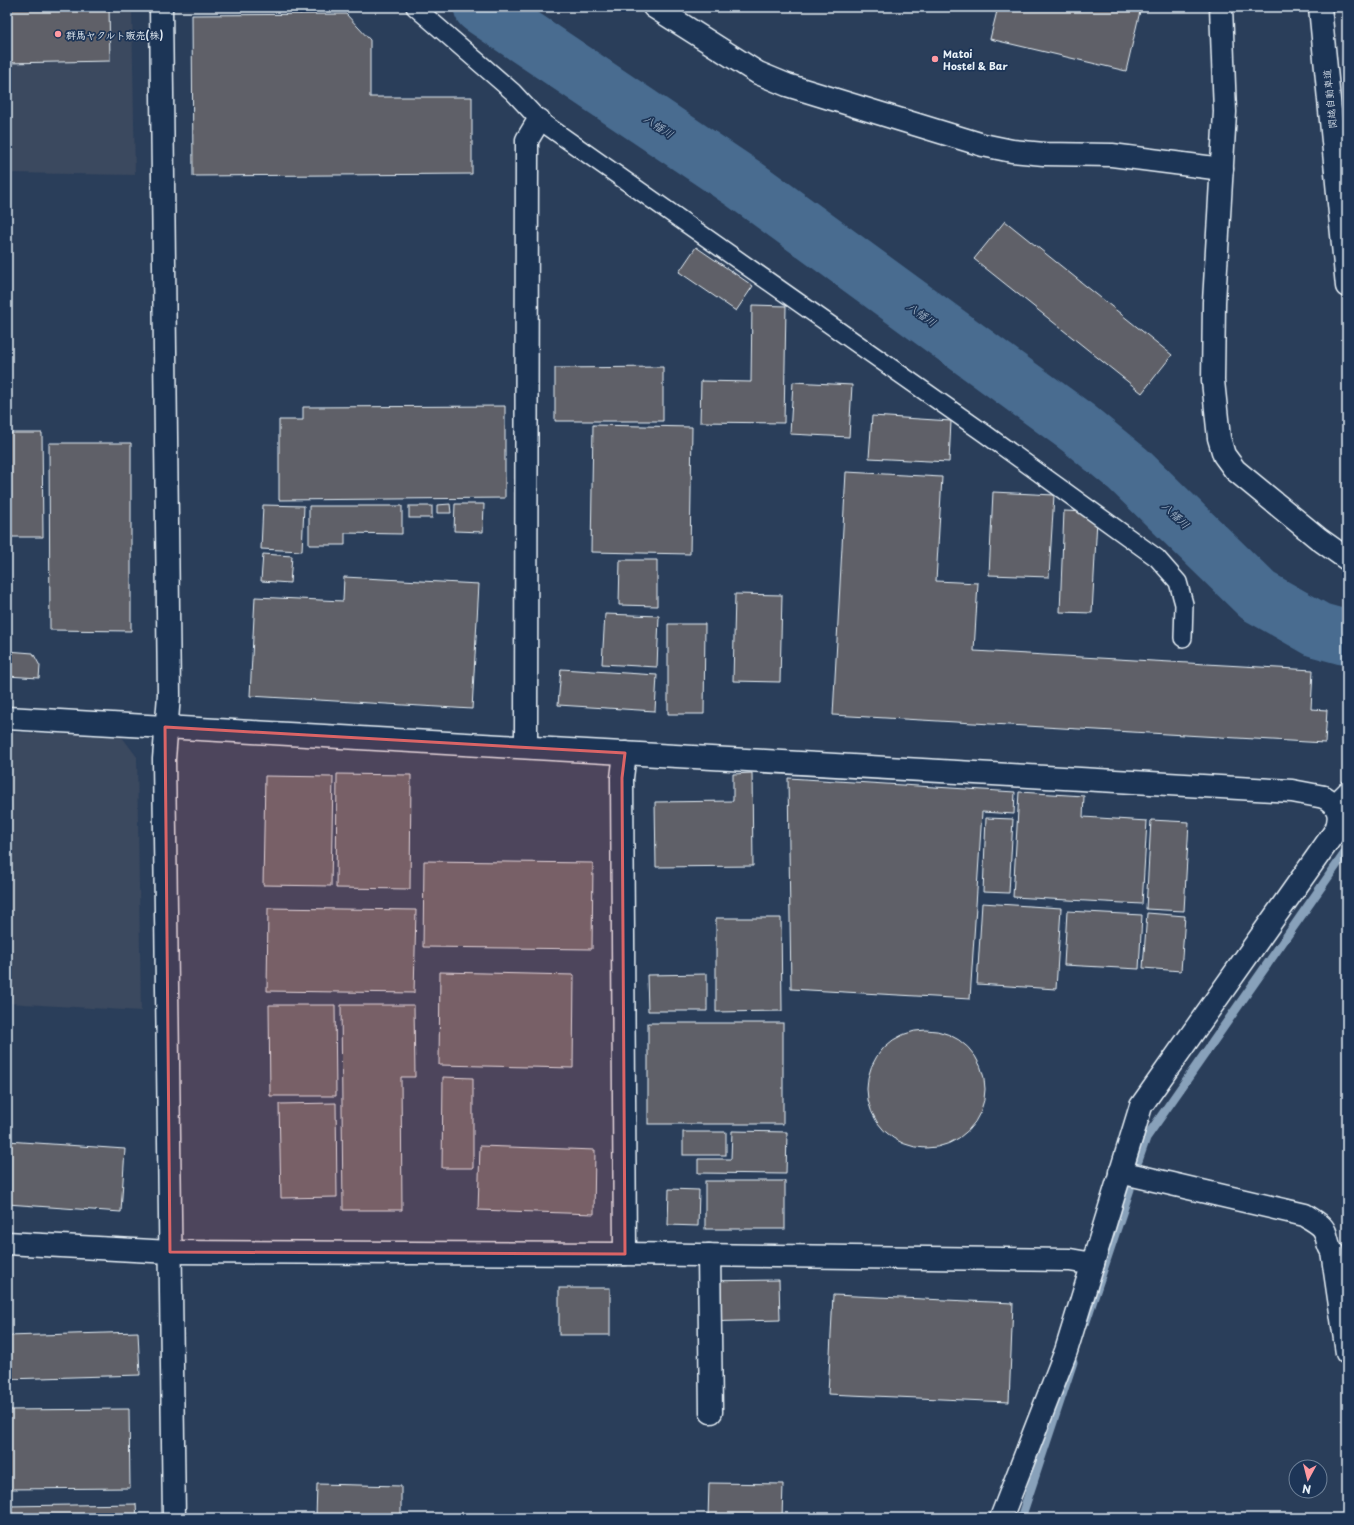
<svg xmlns="http://www.w3.org/2000/svg" width="1354" height="1525" viewBox="0 0 1354 1525" font-family="'Playpen Sans','Klee One',sans-serif">
	<rect width="100%" height="100%" fill="#2a3e5a"/>
	<filter id="ink" filterUnits="userSpaceOnUse"><feTurbulence type="fractalNoise" baseFrequency=".025" numOctaves="2"/><feDisplacementMap in="SourceGraphic" scale="8" xChannelSelector="R" yChannelSelector="G"/><feConvolveMatrix kernelMatrix="1 2 1 2 8 2 1 2 1" color-interpolation-filters="sRGB"/></filter>
	<g filter="url(#ink)">
		<!-- built -->
		<g fill="#3a485e">
			<polygon points="7,7 132,7 135,175 7,173"/>
			<polygon points="7,732 122,737 137,757 141,1011 7,1003"/>
		</g>
		<g fill="none" stroke-linecap="round" stroke-linejoin="round">
			<!-- stream -->
			<g stroke="#88a1ba" stroke-width="9">
				<polyline points="1138,1161 1146,1138 1347,850"/>
				<polyline points="1086,1321 1130,1189"/>
				<polyline points="1021,1518 1073,1362"/>
			</g>
			<!-- river -->
			<polyline stroke="#486c90" stroke-width="55" points="481,7 744,184 1078,428 1128,469 1258,596 1318,630 1347,638"/>
		</g>
		<!-- building -->
		<g fill="#5e6168" stroke="#e8f1f8">
			<polygon points="7,7 109,7 110,61 7,63"/>
			<polygon points="998,7 1141,7 1126,71 990,39"/>
			<polygon points="346,14 370,40 370,97 472,97 472,174 193,176 192,15"/>
			<polygon points="1005,221 1172,355 1142,393 974,259"/>
			<polygon points="696,247 753,286 736,311 679,272"/>
			<polygon points="752,305 786,306 784,423 700,422 701,381 751,382"/>
			<polygon points="663,367 663,421 555,421 555,368"/>
			<polygon points="793,382 852,385 849,437 790,434"/>
			<polygon points="505,406 505,498 279,500 279,420 303,420 303,407"/>
			<polygon points="872,416 951,421 949,462 869,458"/>
			<polygon points="593,425 692,427 690,554 591,552"/>
			<polygon points="7,433 42,433 43,537 7,537"/>
			<polygon points="49,443 131,443 131,631 50,630"/>
			<polygon points="846,472 942,477 936,581 978,583 974,651 1313,670 1311,709 1327,710 1325,743 833,715"/>
			<polygon points="993,492 1054,495 1049,577 989,575"/>
			<polygon points="450,504 451,513 437,513 437,505"/>
			<polygon points="455,504 484,504 483,532 454,531"/>
			<polygon points="263,505 304,506 302,551 261,549"/>
			<polygon points="309,506 402,506 402,534 345,533 345,545 309,545"/>
			<rect x="409" y="506" width="23" height="12"/>
			<polygon points="1064,511 1088,512 1097,519 1092,613 1060,612"/>
			<polygon points="263,554 292,556 290,583 261,581"/>
			<polygon points="620,560 657,560 657,606 619,605"/>
			<polygon points="344,577 479,584 472,709 250,696 255,597 343,601"/>
			<polygon points="735,594 782,595 780,682 733,681"/>
			<polygon points="605,614 659,616 657,667 602,664"/>
			<polygon points="668,624 705,624 704,714 668,714"/>
			<polygon points="7,651 33,653 40,666 39,678 7,676"/>
			<polygon points="561,669 657,675 655,711 558,705"/>
			<polygon points="752,773 753,866 656,867 655,802 733,801 733,774"/>
			<polygon points="337,774 411,775 410,889 336,888"/>
			<polygon points="265,776 333,777 331,886 263,885"/>
			<polygon points="788,778 1015,792 1014,814 982,812 970,999 791,989"/>
			<polygon points="1019,792 1084,796 1083,817 1147,821 1142,904 1013,897"/>
			<polygon points="986,818 1013,819 1009,893 983,892"/>
			<polygon points="1151,820 1189,822 1184,911 1146,909"/>
			<polygon points="424,861 593,863 592,949 423,947"/>
			<polygon points="982,903 1061,908 1056,989 977,984"/>
			<polygon points="268,908 416,910 414,993 267,991"/>
			<polygon points="1067,911 1142,915 1139,969 1064,965"/>
			<polygon points="1147,913 1185,916 1181,971 1143,968"/>
			<polygon points="716,918 781,918 782,1011 716,1012"/>
			<polygon points="440,972 574,975 573,1068 439,1065"/>
			<polygon points="707,974 707,1011 648,1011 647,975"/>
			<polygon points="269,1005 335,1005 336,1096 270,1096"/>
			<polygon points="341,1005 414,1005 415,1077 401,1077 402,1210 343,1210"/>
			<rect x="648" y="1023" width="135" height="101"/>
			<circle cx="926" cy="1089" r="59"/>
			<polygon points="443,1077 473,1078 473,1168 442,1168"/>
			<polygon points="336,1103 337,1197 281,1198 279,1104"/>
			<polygon points="732,1131 787,1132 786,1174 698,1173 698,1159 731,1159"/>
			<rect x="683" y="1132" width="43" height="23"/>
			<polygon points="7,1141 125,1149 121,1212 7,1204"/>
			<polygon points="480,1146 595,1150 594,1214 478,1210"/>
			<rect x="705" y="1181" width="80" height="48"/>
			<polygon points="669,1189 699,1190 698,1226 668,1225"/>
			<polygon points="779,1280 780,1320 699,1322 699,1281"/>
			<rect x="559" y="1288" width="51" height="47"/>
			<polygon points="833,1295 1013,1303 1009,1402 828,1394"/>
			<polygon points="138,1332 140,1375 7,1379 7,1336"/>
			<polygon points="129,1409 130,1488 7,1489 7,1410"/>
			<polygon points="709,1483 783,1484 782,1518 708,1518"/>
			<polygon points="317,1484 401,1486 401,1518 316,1518"/>
			<polygon points="136,1504 137,1518 7,1518 7,1506"/>
		</g>
		<g fill="none" stroke-linecap="round" stroke-linejoin="round">
			<!-- service casing -->
			<g stroke="#e8f1f8" stroke-width="20">
				<g id="service">
					<polyline points="415,7 513,92 539,120 984,433 1157,558 1178,582 1184,604 1183,638"/>
					<polyline points="1334,803 1347,790"/>
				</g>
			</g>
			<!-- minor casing -->
			<g stroke="#e8f1f8" stroke-width="25">
				<g id="minor">
					<polyline points="654,7 758,73 787,85 983,145 1012,151 1044,154 1112,155 1222,169"/>
					<polyline points="1221,7 1225,112 1214,302 1213,381 1219,438 1224,455 1235,470 1319,539 1347,559"/>
					<polyline points="526,747 527,140 539,120"/>
					<path d="M1120,1172L1305,1215C1312,1220 1322,1224 1325,1232C1328,1239 1327,1245 1332,1251L1347,1353"/>
					<polyline points="170,1252 625,1254 1070,1260 1093,1264"/>
					<polyline points="709,1255 711,1412"/>
					<path d="M1001,1518L1066,1351L1141,1106L1336,830C1342,814 1338,805 1324,797"/>
				</g>
			</g>
			<!-- tertiary casing -->
			<g stroke="#e8f1f8" stroke-width="25">
				<g id="tertiary">
					<polyline points="161,7 169,695 164,759 174,1518"/>
					<polyline points="7,718 1292,791 1324,797"/>
					<polyline points="625,753 622,778 625,1254"/>
					<polyline points="7,1243 170,1252"/>
				</g>
			</g>
			<!-- motorway casing -->
			<g stroke="#e8f1f8" stroke-width="25">
				<polyline id="motorway" points="1320,7 1347,286"/>
			</g>
			<!-- service -->
			<use href="#service" stroke="#1d3557" stroke-width="17"/>
			<!-- minor -->
			<use href="#minor" stroke="#1d3557" stroke-width="22"/>
			<!-- tertiary -->
			<use href="#tertiary" stroke="#1d3557" stroke-width="22"/>
			<!-- motorway -->
			<use href="#motorway" stroke="#1d3557" stroke-width="22"/>
		</g>
	</g>
	<!-- marked area -->
	<path fill="#db6466" fill-opacity="0.2" stroke="#db6466" stroke-width="3" stroke-linejoin="round" d="M165,727L625,753L622,778L625,1254L170,1252Z"/>
	<!-- markers -->
	<g fill="#ff9aa2" stroke="#1d3557" stroke-width="1.5">
		<circle cx="58" cy="34" r="4"/>
		<circle cx="935" cy="59" r="4"/>
	</g>
	<g text-anchor="middle" dominant-baseline="central" stroke-width="3.5" stroke-linejoin="round" paint-order="stroke">
		<!-- poi labels -->
		<g font-size="10" font-weight="bold" fill="#e8f1f8" stroke="#1d3557" text-anchor="start">
			<text x="66" y="34">群馬ヤクルト販売(株)</text>
			<text x="943" y="53">Matoi<tspan x="943" dy="12">Hostel &amp; Bar</tspan></text>
		</g>
		<!-- street labels -->
		<g font-size="10" fill="#e8f1f8" stroke="#1d3557">
			<text transform="translate(1329 99) rotate(-96)">関越自動車道</text>
		</g>
		<!-- water labels -->
		<g font-size="11" font-style="italic" fill="#b0c2d4" stroke="#1d3557">
			<text transform="translate(659 126) rotate(34)">八幡川</text>
			<text transform="translate(922 314) rotate(36)">八幡川</text>
			<text transform="translate(1176 515) rotate(44)">八幡川</text>
		</g>
	</g>
	<!-- margin -->
	<rect width="1354" height="1525" fill="none" stroke="#1d3557" stroke-width="24"/>
	<rect x="12" y="12" width="1330" height="1501" fill="none" stroke="#e8f1f8" stroke-width="1.5" filter="url(#ink)"/>
	<!-- north arrow -->
	<g transform="translate(1308 1479) rotate(187)"><circle r="19" fill="#1d3557" stroke="#6e8097"/>
	<path d="M0-3L7 15L0 10L-7 15Z" fill="#ff9aa2"/>
	<text y="-6" font-size="11" font-weight="bold" text-anchor="middle" fill="#e8f1f8">N</text>
	</g>
</svg>
